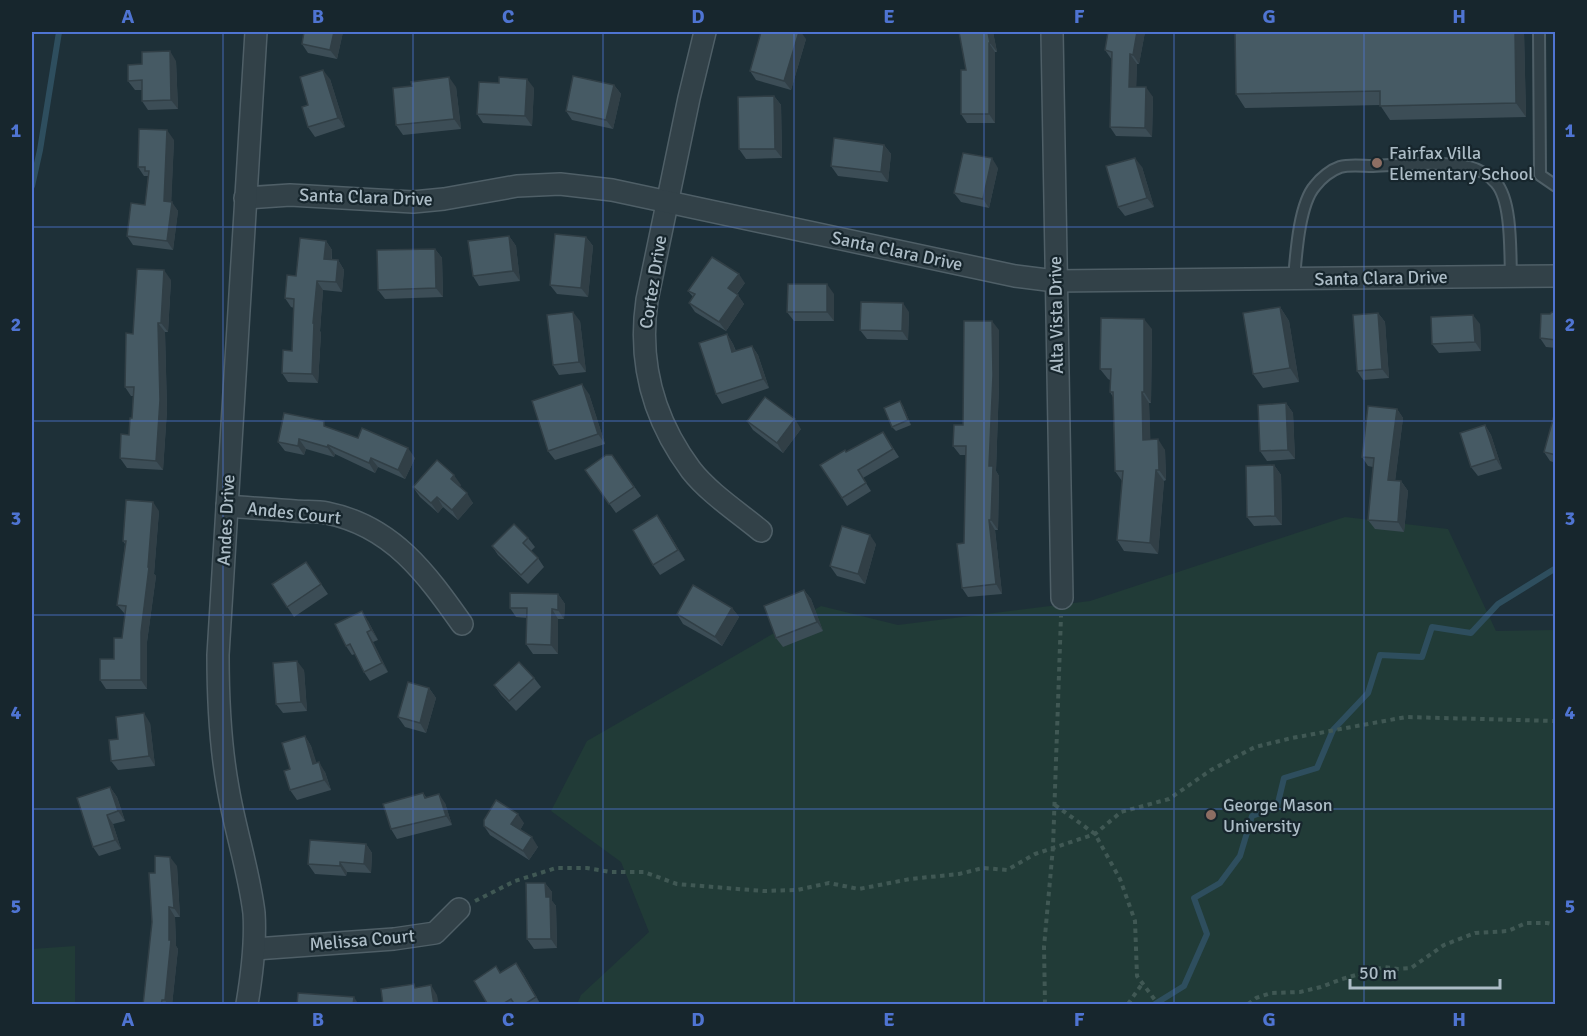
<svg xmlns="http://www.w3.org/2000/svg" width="1587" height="1036" viewBox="0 0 1587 1036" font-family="Signika,sans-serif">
	<rect width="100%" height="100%" fill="#1e3038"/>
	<!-- green -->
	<g fill="#213b37">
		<polygon points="1345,517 1448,529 1496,631 1555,630 1555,1004 577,1004 581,995 649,932 621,862 551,811 587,741 821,606 898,625 1090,601"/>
		<polygon points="75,946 75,1004 32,1004 32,949"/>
	</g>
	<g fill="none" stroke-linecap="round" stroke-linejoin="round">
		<!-- stream -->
		<g stroke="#2e4e5e" stroke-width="6">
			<polyline points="32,186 40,150 59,32"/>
			<polyline points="1155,1004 1184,986 1207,934 1194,898 1220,883 1240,856 1252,816 1277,807 1284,778 1317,768 1333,730 1368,693 1380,655 1422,657 1432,627 1471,633 1498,604 1556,568"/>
		</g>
		<!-- service casing -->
		<g stroke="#4f5f67" stroke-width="14">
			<g id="service">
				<polyline points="1539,32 1540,175 1556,186"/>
				<path d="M1294,279C1296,255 1299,204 1315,186C1321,178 1331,170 1340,167C1350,164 1363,166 1373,166C1402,165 1440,161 1469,167C1478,169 1489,175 1496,183C1512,201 1510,252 1511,276"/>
			</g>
		</g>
		<!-- minor casing -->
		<g stroke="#4f5f67" stroke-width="24">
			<g id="minor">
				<path d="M705,32L689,98L647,300C638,362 653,419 691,470C709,493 738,512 761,531"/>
				<polyline points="1052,32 1062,598"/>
				<polyline points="245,198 290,195 413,202 444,199 517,186 560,184 612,190 1015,276 1055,281 1556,276"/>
				<path d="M227,506C250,508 272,509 295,511C306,512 317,511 327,513C392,526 426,573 462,624"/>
				<polyline points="255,949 394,939 435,933 459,909"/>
				<path d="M247,1004C252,974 256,944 254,913C249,871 235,830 228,788C220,744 218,700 218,655L256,32"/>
			</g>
		</g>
		<!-- path -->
		<g stroke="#405854" stroke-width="4" stroke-dasharray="4.5 4.5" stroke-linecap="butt">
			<polyline points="1055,805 1095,834 1120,879 1135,921 1137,976 1158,1004"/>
			<polyline points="475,901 515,881 556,868 587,868 611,872 644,872 677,884 763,891 797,890 829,883 859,889 910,879 959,874 983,868 1007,870 1035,854 1095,834 1121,812 1169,799 1211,770 1255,747 1292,738 1406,717 1556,721"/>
			<polyline points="1045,1004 1044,947 1053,847 1061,616"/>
			<polyline points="1128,1004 1142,984"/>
			<polyline points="1248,1004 1256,998 1271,993 1300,992 1321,987 1342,979 1384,967 1398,969 1411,968 1444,945 1475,933 1508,931 1526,923 1547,923 1556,925"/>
		</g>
		<!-- service -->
		<use href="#service" stroke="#324148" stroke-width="10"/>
		<!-- minor -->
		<use href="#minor" stroke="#324148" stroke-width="21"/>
	</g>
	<!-- wall -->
	<g fill="#3c4d56">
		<polygon points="343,32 337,59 308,53 302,44"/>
		<polygon points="993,32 997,52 995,52 995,123 967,123 961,114 966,70"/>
		<polygon points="1145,32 1139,64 1137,64 1136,87 1153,97 1152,137 1116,136 1110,127 1112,60 1105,50"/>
		<polygon points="1524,32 1526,117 1390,120 1380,105 1245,108 1236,94"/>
		<polygon points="806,39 791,90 756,80 750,71"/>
		<polygon points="176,61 178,109 148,110 142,101 142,90 135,90 128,81"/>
		<polygon points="330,79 345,127 315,137 308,127 308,105"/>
		<polygon points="614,85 621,94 613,129 572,120 566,111"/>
		<polygon points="456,87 461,129 403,135 396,125"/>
		<polygon points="534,88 532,126 483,123 477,114"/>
		<polygon points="774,96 781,105 782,158 746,159 739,149"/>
		<polygon points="174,140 171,202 178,211 173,250 133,245 127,236 145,205 148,176 144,176 138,167"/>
		<polygon points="884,145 891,154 888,182 838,176 831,166"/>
		<polygon points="1142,167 1154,207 1125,216 1118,207"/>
		<polygon points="998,168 989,208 961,202 954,193"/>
		<polygon points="509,236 516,246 520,281 479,286 473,276"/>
		<polygon points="586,237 593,246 588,297 557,294 550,285"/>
		<polygon points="326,241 332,250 332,260 338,260 344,270 342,292 323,290 320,331 321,333 318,383 288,382 282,373 292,351 294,308 291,307 285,298 296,276"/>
		<polygon points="435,249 442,258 443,297 385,299 378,290"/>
		<polygon points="171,280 168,332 165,332 167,410 163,470 127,468 120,458 129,435 132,418 133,396 131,396 125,387 133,334"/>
		<polygon points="745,283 737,294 744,304 726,331 695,312 689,303 693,297 688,291"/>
		<polygon points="834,294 834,321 794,321 787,312"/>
		<polygon points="1280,307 1289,321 1299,382 1263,388 1253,374"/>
		<polygon points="909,312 908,340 867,339 860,330"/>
		<polygon points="1378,313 1385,322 1389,378 1363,380 1357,371"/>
		<polygon points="1556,313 1556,348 1546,347 1540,338 1550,314"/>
		<polygon points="580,321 586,372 559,375 553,365"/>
		<polygon points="1480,324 1481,351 1439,353 1432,344"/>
		<polygon points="1152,329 1151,403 1149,403 1150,440 1165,450 1166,480 1164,481 1158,554 1124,551 1117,540 1122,481 1115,471 1113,397 1110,392 1110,380 1108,379 1100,369"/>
		<polygon points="999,330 999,384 996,471 999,476 998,530 995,530 1002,594 968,597 962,588 964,543 966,455 960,455 953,446 963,425"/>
		<polygon points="727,334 733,344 736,351 752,346 758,355 769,388 722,404 716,394"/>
		<polygon points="589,394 605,444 555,460 548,451"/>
		<polygon points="900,401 903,406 911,425 896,431 892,427"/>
		<polygon points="1286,403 1293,413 1295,459 1267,461 1260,451"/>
		<polygon points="1556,408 1556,463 1550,461 1544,452"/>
		<polygon points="1397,409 1403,418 1395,481 1401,481 1408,491 1404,532 1375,529 1368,520 1373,467 1368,466 1362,457"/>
		<polygon points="747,421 801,429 783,453 753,430"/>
		<polygon points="1485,425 1491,435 1502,469 1478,476 1471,467"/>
		<polygon points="329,428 415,458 405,479 378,467 375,473 335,454 334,457 306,449 304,455 285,451 278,442"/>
		<polygon points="888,440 899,457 863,478 871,491 847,506 842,498 846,452"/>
		<polygon points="612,455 641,496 616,513 585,470"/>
		<polygon points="1274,465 1281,475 1282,525 1254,526 1247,517"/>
		<polygon points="461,485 459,487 473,503 458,520 443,507 438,513 420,497 413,487"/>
		<polygon points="159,511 154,574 156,576 147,642 147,689 106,689 100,680 114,659 122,638 125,614 117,605 125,544 123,541"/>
		<polygon points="664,525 685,560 660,575 653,565"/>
		<polygon points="528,538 535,547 531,551 538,558 544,567 528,584 498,555 492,546"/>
		<polygon points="876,544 865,584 837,576 830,566"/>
		<polygon points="306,562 328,594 294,617 272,584"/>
		<polygon points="804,590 811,599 823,631 783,647 776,638"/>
		<polygon points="558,594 565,604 564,619 558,619 558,654 533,654 526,644 527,618 516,617 510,608"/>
		<polygon points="732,608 739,617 722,646 683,624 677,614"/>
		<polygon points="368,621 378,640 373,642 388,672 370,681 364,672 355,654 352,655 346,646"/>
		<polygon points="304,670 307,711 283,713 276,704"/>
		<polygon points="534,678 541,687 516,711 501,695 494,685"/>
		<polygon points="429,688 436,698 426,733 405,727 398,717"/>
		<polygon points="150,723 155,766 118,770 111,761 118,739"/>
		<polygon points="305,736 311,746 316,763 325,772 331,790 297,800 290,790 290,769"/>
		<polygon points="110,787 117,797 125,821 113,824 121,849 99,856 93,847"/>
		<polygon points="423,793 426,797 445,803 452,825 397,839 391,829"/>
		<polygon points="524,823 520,830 538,847 529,860 490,835 484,826"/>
		<polygon points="366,844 372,853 371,873 347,872 346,876 315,874 308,864"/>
		<polygon points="177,866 180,917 175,917 176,946 178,949 172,1005 143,1005 152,922 155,873"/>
		<polygon points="545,883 552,892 552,901 556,906 557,948 534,949 527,939"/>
		<polygon points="496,966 501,973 523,973 541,1005 488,1005"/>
	</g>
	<!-- shaded-wall -->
	<g fill="#313f46">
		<polygon points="334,32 343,32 337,59 330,50"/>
		<polygon points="799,32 801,32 806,39 791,90 784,81"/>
		<polygon points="988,32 993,32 997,52 990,43"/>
		<polygon points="1137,32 1145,32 1139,64 1133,55"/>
		<polygon points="1515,32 1524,32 1526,117 1516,103"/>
		<polygon points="989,43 995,52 995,123 989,114"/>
		<polygon points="170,51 176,61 178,109 171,100"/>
		<polygon points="1130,54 1137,64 1136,96 1129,87"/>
		<polygon points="323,70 330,79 345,127 338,118"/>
		<polygon points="449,77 456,87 461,129 454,119"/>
		<polygon points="527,79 534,88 532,126 525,116"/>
		<polygon points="614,85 621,94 613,129 606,120"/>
		<polygon points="1146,87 1153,97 1152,137 1145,128"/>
		<polygon points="774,96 781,105 782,158 775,149"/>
		<polygon points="167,130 174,140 171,210 164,201"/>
		<polygon points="884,145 891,154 888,182 881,172"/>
		<polygon points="992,158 998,168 989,208 983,199"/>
		<polygon points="1135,158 1142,167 1154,207 1147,198"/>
		<polygon points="172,202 178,211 173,250 167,241"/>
		<polygon points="509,236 516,246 520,281 513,271"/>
		<polygon points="586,237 593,246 588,297 581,288"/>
		<polygon points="326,241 332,250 331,269 324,259"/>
		<polygon points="435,249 442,258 443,297 436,288"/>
		<polygon points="338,260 344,270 342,292 336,282"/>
		<polygon points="164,270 171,280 168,332 161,323"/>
		<polygon points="739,274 745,283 734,297 728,288"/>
		<polygon points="317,281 323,290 320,331 321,333 318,383 312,374 313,323"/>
		<polygon points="827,284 834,294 834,321 827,312"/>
		<polygon points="738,295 744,304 726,331 719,322"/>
		<polygon points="903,303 909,312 908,340 902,331"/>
		<polygon points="1280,307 1289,321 1299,382 1290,368"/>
		<polygon points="573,312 580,321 586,372 579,362"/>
		<polygon points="1378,313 1385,322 1389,378 1382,369"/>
		<polygon points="1473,315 1480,324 1481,351 1475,342"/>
		<polygon points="1144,319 1152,329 1151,403 1144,392"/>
		<polygon points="992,321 999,330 999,384 996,471 999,476 998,530 991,520 989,466"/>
		<polygon points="158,323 165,332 167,410 163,470 156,461"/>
		<polygon points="727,334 733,344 739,362 732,352"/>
		<polygon points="752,346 758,355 769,388 763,379"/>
		<polygon points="582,384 589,394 605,444 598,434"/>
		<polygon points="1142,392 1149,403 1151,451 1143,440"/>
		<polygon points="900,401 903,406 911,425 908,420"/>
		<polygon points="1286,403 1293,413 1295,459 1288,450"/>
		<polygon points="1397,409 1403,418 1394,490 1388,480"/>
		<polygon points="795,419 801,429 783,453 777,443"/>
		<polygon points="1485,425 1491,435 1502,469 1496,459"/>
		<polygon points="299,439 306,449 304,455 298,446"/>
		<polygon points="1158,439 1165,450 1166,480 1159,470"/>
		<polygon points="328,445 335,454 334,457 327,447"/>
		<polygon points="408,448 415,458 405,479 398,470"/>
		<polygon points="371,458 378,467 375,473 369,463"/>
		<polygon points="1274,465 1281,475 1282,525 1275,516"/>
		<polygon points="1156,470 1164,481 1158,554 1150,543"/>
		<polygon points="454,475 461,485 458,489 451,479"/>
		<polygon points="1401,481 1408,491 1404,532 1398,522"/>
		<polygon points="467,493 473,503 458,520 452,510"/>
		<polygon points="437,497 443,507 438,513 431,503"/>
		<polygon points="153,502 159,511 154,574 156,576 147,642 147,689 141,680 141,632 148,567"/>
		<polygon points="657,515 664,525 685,560 678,550"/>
		<polygon points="989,520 995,530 1002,594 996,584"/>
		<polygon points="870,535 876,544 865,584 858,574"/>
		<polygon points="804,590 811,599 823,631 817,622"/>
		<polygon points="558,594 565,604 564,619 558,610"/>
		<polygon points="732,608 739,617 722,646 715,637"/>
		<polygon points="552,609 558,619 558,654 551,645"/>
		<polygon points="362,611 368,621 378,640 371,630"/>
		<polygon points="367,632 373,642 388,672 382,663"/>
		<polygon points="297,661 304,670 307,711 301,702"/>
		<polygon points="429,688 436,698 426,733 420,723"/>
		<polygon points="144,713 150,723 155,766 149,756"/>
		<polygon points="305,736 311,746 320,773 313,764"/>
		<polygon points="319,762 325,772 331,790 324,780"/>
		<polygon points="110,787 117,797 125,821 118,811"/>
		<polygon points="439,794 445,803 452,825 446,816"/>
		<polygon points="518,814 524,823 518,834 511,824"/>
		<polygon points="107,815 113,824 121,849 115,840"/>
		<polygon points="532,837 538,847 529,860 523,851"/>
		<polygon points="366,844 372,853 371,873 364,864"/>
		<polygon points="170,857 177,866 180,917 174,908"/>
		<polygon points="340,862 347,872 346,876 340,866"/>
		<polygon points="545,883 552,892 552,901 556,906 557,948 551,939 546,897"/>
		<polygon points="169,907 175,917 176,946 178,949 172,1005 168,1005 165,1000 169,940"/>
		<polygon points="516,963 523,973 541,1005 536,997"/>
		<polygon points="431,985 437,995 439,1005 434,1005"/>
		<polygon points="354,997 359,1005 353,1005"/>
	</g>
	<!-- building -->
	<g fill="#465a64" stroke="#313f46" stroke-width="1.5">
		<polygon points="304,32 334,32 330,50 302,44"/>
		<polygon points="761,32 799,32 784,81 750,71"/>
		<polygon points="959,32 988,32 990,43 989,43 989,114 961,114 961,70 966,70"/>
		<polygon points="1108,32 1137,32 1133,55 1130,54 1129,87 1146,87 1145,128 1110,127 1112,52 1105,50"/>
		<polygon points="1235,32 1515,32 1516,103 1380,106 1380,91 1236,94"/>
		<polygon points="170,51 171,100 142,101 142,80 128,81 128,65 142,64 142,52"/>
		<polygon points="323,70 338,118 308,127 302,107 308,105 300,77"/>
		<polygon points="573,76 614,85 606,120 566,111"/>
		<polygon points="449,77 454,119 396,125 393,88 412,86 411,82"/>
		<polygon points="499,77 527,79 525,116 477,114 479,82 499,83"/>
		<polygon points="774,96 775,149 739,149 738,97"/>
		<polygon points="139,129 167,130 164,201 172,202 167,241 127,236 131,203 145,205 149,171 145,171 145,167 138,167"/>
		<polygon points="834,138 884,145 881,172 831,166"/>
		<polygon points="963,153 992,158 983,199 954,193"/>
		<polygon points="1135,158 1147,198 1118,207 1106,166"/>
		<polygon points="555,234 586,237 581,288 550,285"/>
		<polygon points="509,236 513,271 473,276 468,241"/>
		<polygon points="300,238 326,241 324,259 338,260 336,282 317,281 313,323 314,323 312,374 282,373 283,350 292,351 294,299 285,298 287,275 296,276"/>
		<polygon points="435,249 436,288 378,290 377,250"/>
		<polygon points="712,257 739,274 728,288 738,295 719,322 689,303 695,294 688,291"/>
		<polygon points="137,269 164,270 161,323 158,323 160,400 156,461 120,458 121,434 129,435 130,418 132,418 134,387 125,387 126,333 133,334"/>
		<polygon points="788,284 827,284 827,312 787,312"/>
		<polygon points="861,302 903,303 902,331 860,330"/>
		<polygon points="1280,307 1290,368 1253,374 1243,313"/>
		<polygon points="573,312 579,362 553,365 547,315"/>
		<polygon points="1552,312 1556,313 1556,340 1540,338 1541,314 1550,314"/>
		<polygon points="1378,313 1382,369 1357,371 1353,315"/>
		<polygon points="1473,315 1475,342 1432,344 1431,317"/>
		<polygon points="1101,318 1144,319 1144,392 1142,392 1143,440 1158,439 1159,470 1156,470 1150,543 1117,540 1123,471 1115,471 1113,392 1110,392 1111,369 1100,369"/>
		<polygon points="964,321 992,321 993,375 989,466 993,466 991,520 989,520 996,584 962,588 957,544 964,543 966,446 953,446 954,425 963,425"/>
		<polygon points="727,334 732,352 752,346 763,379 716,394 699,343"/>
		<polygon points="582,384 598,434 548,451 532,401"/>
		<polygon points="765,397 795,419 777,443 747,421"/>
		<polygon points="900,401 908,420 892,427 884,408"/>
		<polygon points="1286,403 1288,450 1260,451 1258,405"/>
		<polygon points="1368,406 1397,409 1388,480 1401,481 1398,522 1368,520 1374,458 1362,457"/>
		<polygon points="1556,408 1556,455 1544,452"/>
		<polygon points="284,413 324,421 324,426 358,438 362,428 408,448 398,470 371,458 369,463 328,445 327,447 299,439 298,446 278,442"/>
		<polygon points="1485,425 1496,459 1471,467 1460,433"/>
		<polygon points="883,432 893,449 858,470 866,483 842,498 820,465 845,450 846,452"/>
		<polygon points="606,455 612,455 634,487 609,504 585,470"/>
		<polygon points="437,460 454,475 451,479 467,493 452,510 437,497 431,503 413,487"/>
		<polygon points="1274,465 1275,516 1247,517 1246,466"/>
		<polygon points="126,500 153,502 148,567 149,567 141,632 141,680 100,680 100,659 114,659 114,638 122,638 126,606 117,605 126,541 123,541"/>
		<polygon points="657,515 678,550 653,565 633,530"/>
		<polygon points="514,524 528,538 523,543 538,558 521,575 492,546"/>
		<polygon points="842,526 870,535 858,574 830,566"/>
		<polygon points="306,562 321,584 287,607 272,584"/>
		<polygon points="693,585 732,608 715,637 677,614"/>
		<polygon points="804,590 817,622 776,638 764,606"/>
		<polygon points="510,593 558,594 558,610 552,609 551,645 526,644 527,608 510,608"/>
		<polygon points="362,611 371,630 367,632 382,663 364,672 350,644 346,646 335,624"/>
		<polygon points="297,661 301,702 276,704 273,663"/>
		<polygon points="519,662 534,678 509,701 494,685"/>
		<polygon points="408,682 429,688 420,723 398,717"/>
		<polygon points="144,713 149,756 111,761 109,740 118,739 116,717"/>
		<polygon points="305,736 313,764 319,762 324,780 290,790 284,771 290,769 282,743"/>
		<polygon points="110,787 118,811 107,815 115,840 93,847 77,798"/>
		<polygon points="423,793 425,798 439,794 446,816 391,829 383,804"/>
		<polygon points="496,800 518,814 511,824 532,837 523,851 484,826 484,820"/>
		<polygon points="310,840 366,844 364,864 340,862 340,866 308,864"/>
		<polygon points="155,856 170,857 174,908 169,907 169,940 171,940 165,1000 162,1000 161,1005 143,1005 152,922 149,873 155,873"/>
		<polygon points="526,883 545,883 546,897 550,897 551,939 527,939"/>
		<polygon points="516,963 536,997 523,1005 515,1005 511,999 501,1005 488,1005 474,981 496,966 500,973"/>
		<polygon points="414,984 415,988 431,985 434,1005 383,1005 381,989"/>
		<polygon points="298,993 354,997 353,1005 297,1005"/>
	</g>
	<!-- grid -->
	<path fill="none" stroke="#4f74d2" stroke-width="1.5" stroke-opacity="0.55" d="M223,32V1004M413,32V1004M603,32V1004M794,32V1004M984,32V1004M1174,32V1004M1364,32V1004M32,227H1556M32,421H1556M32,615H1556M32,809H1556"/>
	<!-- markers -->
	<g fill="#8d6e63" stroke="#17262d" stroke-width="2">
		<circle cx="1377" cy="163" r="6"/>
		<circle cx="1211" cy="815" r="6"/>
	</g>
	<g text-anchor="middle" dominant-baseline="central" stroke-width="4.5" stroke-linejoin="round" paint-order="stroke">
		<!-- poi labels -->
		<g font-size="18" fill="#acbcc6" stroke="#17262d" text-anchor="start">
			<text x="1389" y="153">Fairfax Villa<tspan x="1389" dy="21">Elementary School</tspan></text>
			<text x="1223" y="805">George Mason<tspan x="1223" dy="21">University</tspan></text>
		</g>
		<!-- street labels -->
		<g font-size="18" fill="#acbcc6" stroke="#17262d">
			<text transform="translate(366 197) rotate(2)">Santa Clara Drive</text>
			<text transform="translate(897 251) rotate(12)">Santa Clara Drive</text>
			<text transform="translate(1381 278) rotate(-1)">Santa Clara Drive</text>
			<text transform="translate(653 282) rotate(-81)">Cortez Drive</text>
			<text transform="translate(1056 315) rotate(-91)">Alta Vista Drive</text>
			<text transform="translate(294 513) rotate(6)">Andes Court</text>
			<text transform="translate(226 520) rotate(-87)">Andes Drive</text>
			<text transform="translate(362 940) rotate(-5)">Melissa Court</text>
		</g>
	</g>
	<!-- border -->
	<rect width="1587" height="1036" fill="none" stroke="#17262d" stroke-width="66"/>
	<!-- scale -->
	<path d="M1350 979v9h150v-9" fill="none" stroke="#acbcc6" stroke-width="3"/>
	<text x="1359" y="979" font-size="18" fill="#acbcc6" stroke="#17262d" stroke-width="4.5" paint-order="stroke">50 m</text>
	<rect x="33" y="33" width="1521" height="970" fill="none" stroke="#4f74d2" stroke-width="2"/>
	<g font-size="20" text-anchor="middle" font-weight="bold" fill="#4f74d2">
		<text x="128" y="23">A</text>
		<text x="318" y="23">B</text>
		<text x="508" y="23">C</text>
		<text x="698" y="23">D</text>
		<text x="889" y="23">E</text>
		<text x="1079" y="23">F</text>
		<text x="1269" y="23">G</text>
		<text x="1459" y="23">H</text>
		<text x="16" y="137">1</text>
		<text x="1570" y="137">1</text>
		<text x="16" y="331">2</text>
		<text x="1570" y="331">2</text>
		<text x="16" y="525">3</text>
		<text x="1570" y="525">3</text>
		<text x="16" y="719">4</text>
		<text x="1570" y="719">4</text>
		<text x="16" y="913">5</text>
		<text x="1570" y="913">5</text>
		<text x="128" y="1026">A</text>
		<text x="318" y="1026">B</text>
		<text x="508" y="1026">C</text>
		<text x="698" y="1026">D</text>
		<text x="889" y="1026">E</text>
		<text x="1079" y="1026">F</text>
		<text x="1269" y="1026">G</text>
		<text x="1459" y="1026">H</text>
	</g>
</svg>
